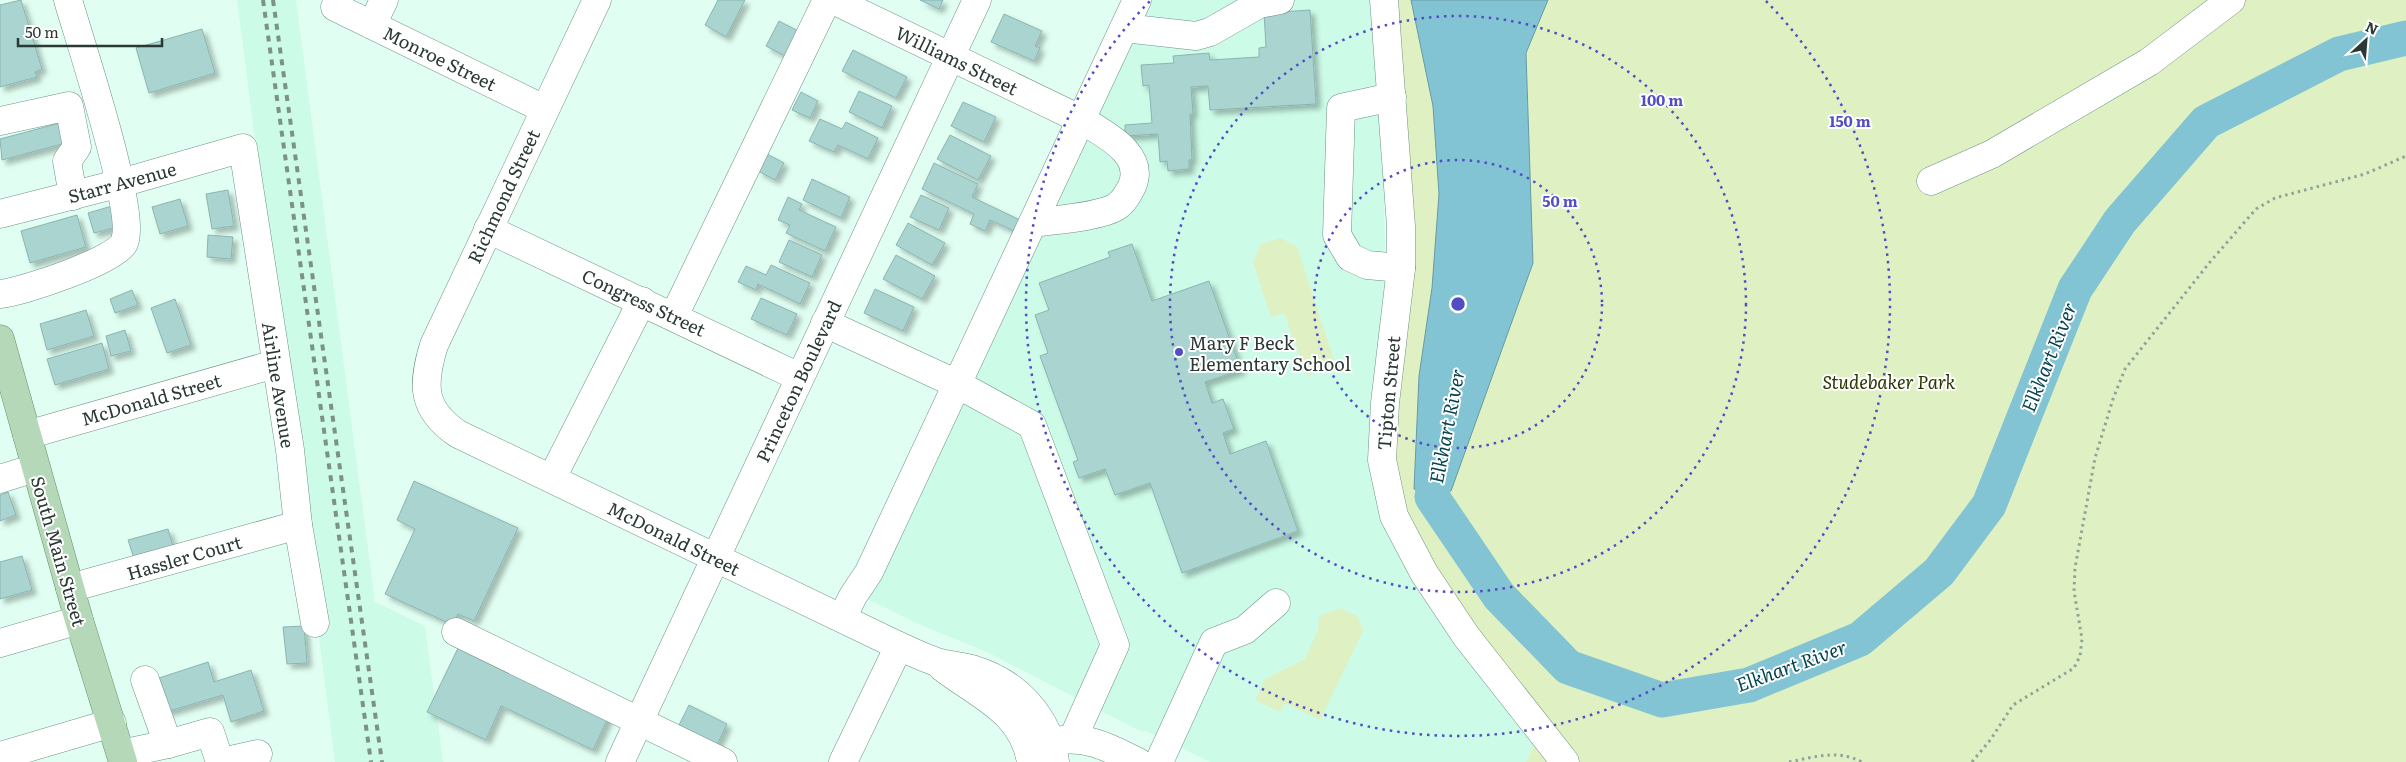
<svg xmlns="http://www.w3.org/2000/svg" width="2406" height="762" viewBox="0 0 2406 762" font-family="Literata,serif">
	<defs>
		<filter id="shadow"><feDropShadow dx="4.5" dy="4.5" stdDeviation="2.5" flood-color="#0004"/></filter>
	</defs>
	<rect width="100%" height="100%" fill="#e0fff2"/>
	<!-- built -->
	<g fill="#ccfbe8">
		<polygon points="237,0 296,0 375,602 425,626 443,762 335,762"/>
		<polygon points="1145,0 1372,0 1383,145 1386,301 1535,744 1526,762 1210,762 1146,731 1142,732 987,652 923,626 863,597"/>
	</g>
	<!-- green -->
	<g fill="#dff1c2">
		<polygon points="1393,0 2406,0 2406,762 1526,762 1535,744 1423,599 1393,541 1372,402 1404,302"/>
		<polygon points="1281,238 1297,247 1336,366 1307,376 1284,313 1271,317 1253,262 1261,244"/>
		<polygon points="1341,608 1358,617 1363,631 1320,720 1285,703 1280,712 1255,700 1265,679 1305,659 1318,630 1319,616"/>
	</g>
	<!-- water -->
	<polygon fill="#82c4d3" stroke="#689aa3" points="1411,0 1548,0 1526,53 1533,263 1451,491 1432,497 1414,489 1419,376 1432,288 1439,194 1433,106"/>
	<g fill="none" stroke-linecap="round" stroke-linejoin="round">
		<!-- river -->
		<polyline stroke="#82c4d3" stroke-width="35" points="1439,450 1432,497 1499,596 1568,667 1662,700 1749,685 1860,639 1939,572 1989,505 2075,289 2120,221 2206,122 2339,54 2406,38"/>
	</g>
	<!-- building -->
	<g fill="#a9d4d0" stroke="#8bb4b1" filter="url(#shadow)">
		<polygon points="21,0 42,69 35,72 37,77 0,87 0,5"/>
		<polygon points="718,0 745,0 726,37 705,25"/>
		<polygon points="920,0 943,0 939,9"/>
		<polygon points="1310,10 1316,104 1210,110 1208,86 1191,87 1193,114 1190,114 1192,160 1189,160 1189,169 1168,171 1167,161 1160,162 1158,134 1125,136 1125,125 1152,123 1149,85 1143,86 1141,65 1174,63 1173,56 1209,53 1210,60 1259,57 1259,48 1266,47 1264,13"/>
		<polygon points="1004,14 1042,31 1035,46 1040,48 1034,61 991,42"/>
		<polygon points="779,21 802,33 789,58 766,46"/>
		<polygon points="202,29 215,73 149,93 136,48"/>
		<polygon points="853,50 907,77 896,98 842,71"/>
		<polygon points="859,91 892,106 882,128 849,112"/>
		<polygon points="801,92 818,101 810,118 792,110"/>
		<polygon points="963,102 996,117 984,142 951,126"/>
		<polygon points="820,119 842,129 846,122 878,138 868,159 838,145 834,152 809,141"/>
		<polygon points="60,123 66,143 2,160 0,139"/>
		<polygon points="950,135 991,156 978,180 937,159"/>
		<polygon points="767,154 784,163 775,180 758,171"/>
		<polygon points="934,163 978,184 972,197 1020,220 1014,231 990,220 985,231 970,224 974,214 922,189"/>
		<polygon points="812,179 850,197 841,218 803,200"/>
		<polygon points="228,190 234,226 212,229 206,194"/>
		<polygon points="921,195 949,208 939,230 910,217"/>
		<polygon points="788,197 802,204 799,210 836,227 825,251 786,233 790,225 778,220"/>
		<polygon points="180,199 188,226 160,234 152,207"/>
		<polygon points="112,206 117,227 94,233 88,213"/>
		<polygon points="77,215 86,247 30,263 21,231"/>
		<polygon points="908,223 945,243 932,265 896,245"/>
		<polygon points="208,235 233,237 231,259 207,257"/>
		<polygon points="789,240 822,255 812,277 779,262"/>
		<polygon points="1132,244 1152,301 1209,281 1241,370 1205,382 1212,403 1223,399 1234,429 1223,433 1230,454 1266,441 1298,531 1182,573 1150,483 1115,495 1105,469 1079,478 1073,462 1078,460 1040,356 1048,353 1035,315 1049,310 1039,283 1110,257 1108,252"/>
		<polygon points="896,255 935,276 922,299 883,279"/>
		<polygon points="771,265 810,283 800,304 758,284 756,290 738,282 746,266 766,275"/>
		<polygon points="875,289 914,307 903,331 864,313"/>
		<polygon points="132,290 138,305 115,313 110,299"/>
		<polygon points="761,298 797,314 787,335 751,319"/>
		<polygon points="175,299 191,345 167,353 151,308"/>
		<polygon points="86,310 94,336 47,350 40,324"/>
		<polygon points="125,330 131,351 111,356 106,336"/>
		<polygon points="102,343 109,369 55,385 47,359"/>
		<polygon points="414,481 518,528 474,621 458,614 453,625 385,594 415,529 397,520"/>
		<polygon points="8,492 16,515 0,521 0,495"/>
		<polygon points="168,529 174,550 135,561 128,540"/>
		<polygon points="22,556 32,590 0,599 0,562"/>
		<polygon points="304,626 307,663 287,664 283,627"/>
		<polygon points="460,644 609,716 593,750 501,706 486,740 427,712"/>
		<polygon points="208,662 214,682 251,670 264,711 231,722 223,695 166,712 156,679"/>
		<polygon points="689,705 727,724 717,745 678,727"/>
	</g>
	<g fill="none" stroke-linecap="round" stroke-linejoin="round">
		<!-- minor casing -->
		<g stroke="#6e9284" stroke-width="29">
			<g id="minor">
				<path d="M597,0L434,345C422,384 421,409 458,434L899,646C910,651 922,657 934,661C947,666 961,665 975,670C1017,683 1049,718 1055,762"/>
				<path d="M833,0L1082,120C1104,134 1146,154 1132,186C1128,194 1124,202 1116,207C1099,217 1053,220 1033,223"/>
				<polyline points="1384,0 1401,226 1401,268 1385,403 1382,460 1394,516 1424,573 1466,636 1565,762"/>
				<polyline points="335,7 544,109"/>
				<polyline points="372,25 384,0"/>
				<polyline points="1124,28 1196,36 1210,32 1259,4 1280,0"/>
				<polyline points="1392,97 1341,108 1337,235 1350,257 1367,265 1401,268"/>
				<polyline points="0,121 69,106 77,147 67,161 73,196"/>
				<polyline points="1931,181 1992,154 2149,62 2231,0"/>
				<polyline points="0,214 121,183 243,148 290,450 298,525 315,623"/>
				<polyline points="488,229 799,377"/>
				<path d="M0,294C22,292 115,261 124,243C138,214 79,39 68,0"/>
				<polyline points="674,316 827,0"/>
				<polyline points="825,323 957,384 1032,425 1115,645 1073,738"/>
				<polyline points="27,435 275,364"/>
				<polyline points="552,478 642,301"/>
				<polyline points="0,479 35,468"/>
				<polyline points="70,588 298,525"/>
				<polyline points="842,618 853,596 869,572 1137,0"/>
				<polyline points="456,632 723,762"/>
				<polyline points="0,643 79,620"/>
				<path d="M942,667C979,696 1023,711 1031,762"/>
				<polyline points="145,680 168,744"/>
				<path d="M1056,741C1088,735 1111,749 1138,762"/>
				<polyline points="121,754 168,744 210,732 220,762"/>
				<polyline points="0,756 112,723"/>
				<polyline points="222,762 258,754"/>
				<polyline points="620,762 977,0"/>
				<polyline points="843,762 899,646"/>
				<polyline points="1159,762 1214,642 1245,630 1276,603"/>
			</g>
		</g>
		<!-- major casing -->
		<g stroke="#648f6b" stroke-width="29">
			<polyline id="major" points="0,339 79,620 123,762"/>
		</g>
		<!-- path -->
		<g stroke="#8da49b" stroke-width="3" stroke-dasharray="2.5 4" stroke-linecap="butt">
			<path d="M1789,762C1815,757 1837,749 1862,762"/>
			<polyline points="1972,762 1991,739 2013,705 2074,668 2080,656 2082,639 2074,591 2075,568 2095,458 2113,399 2125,369 2210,262 2256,209 2275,198 2365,174 2406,156"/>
		</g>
		<!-- minor -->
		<use href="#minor" stroke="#fff" stroke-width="28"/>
		<!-- major -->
		<use href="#major" stroke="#b5d8b8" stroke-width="28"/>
		<!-- rail -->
		<g stroke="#7c9289" stroke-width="4" stroke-dasharray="6 6" stroke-linecap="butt">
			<polyline points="263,0 371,762"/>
			<polyline points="273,0 382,762"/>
		</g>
	</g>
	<!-- distance rings -->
	<g fill="none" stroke="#514dc4" stroke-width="2.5" stroke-dasharray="2.5 5">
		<circle cx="1458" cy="304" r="144"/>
		<circle cx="1458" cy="304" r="288"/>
		<path d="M1766 1A432 432 0 1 1 1150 1"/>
	</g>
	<!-- markers -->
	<circle fill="#514dc4" stroke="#fff" stroke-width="2" cx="1179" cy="352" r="5"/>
	<g text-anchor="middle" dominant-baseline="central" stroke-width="4" stroke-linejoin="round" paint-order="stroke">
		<!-- street labels -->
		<g font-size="18" fill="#2a3933" stroke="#fff">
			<text transform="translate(440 58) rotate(26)">Monroe Street</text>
			<text transform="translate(957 60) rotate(26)">Williams Street</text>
			<text transform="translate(122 182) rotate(-15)">Starr Avenue</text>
			<text transform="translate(503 196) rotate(-65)">Richmond Street</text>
			<text transform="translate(644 302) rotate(25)">Congress Street</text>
			<text transform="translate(798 381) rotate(-65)">Princeton Boulevard</text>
			<text transform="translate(279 385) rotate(81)">Airline Avenue</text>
			<text transform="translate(1388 393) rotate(-85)">Tipton Street</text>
			<text transform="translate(151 399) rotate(-16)">McDonald Street</text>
			<text transform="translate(674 538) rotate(26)">McDonald Street</text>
			<text transform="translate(59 551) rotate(74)">South Main Street</text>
			<text transform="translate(184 557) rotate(-16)">Hassler Court</text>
		</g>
		<!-- poi labels -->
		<g font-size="18" fill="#2a3933" stroke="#fff" text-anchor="start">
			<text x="1189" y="342">Mary F Beck<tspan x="1189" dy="21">Elementary School</tspan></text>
		</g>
		<!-- park labels -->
		<g font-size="18" font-style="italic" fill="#283700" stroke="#fff">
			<text x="1889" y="381">Studebaker Park</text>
		</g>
		<!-- water labels -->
		<g font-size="19" font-style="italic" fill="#05444f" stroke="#fff">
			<text transform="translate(2048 357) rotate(-68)">Elkhart River</text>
			<text transform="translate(1446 426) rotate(-79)">Elkhart River</text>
			<text transform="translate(1791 665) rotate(-20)">Elkhart River</text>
		</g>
	</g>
	<circle cx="1458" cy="304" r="8" fill="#514dc4" stroke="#fff" stroke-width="2.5"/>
	<g font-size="15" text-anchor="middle" font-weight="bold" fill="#514dc4" stroke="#fff" stroke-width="4" stroke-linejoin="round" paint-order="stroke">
		<text x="1662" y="106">100 m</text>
		<text x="1850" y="127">150 m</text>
		<text x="1560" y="207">50 m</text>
	</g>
	<!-- north arrow -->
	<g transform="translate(2366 40) rotate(26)" stroke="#ffffff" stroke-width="4" paint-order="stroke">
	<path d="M0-4L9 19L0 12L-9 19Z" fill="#2a3933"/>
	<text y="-8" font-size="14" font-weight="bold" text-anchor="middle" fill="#2a3933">N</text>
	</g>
	<!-- scale -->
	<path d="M18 38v8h144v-8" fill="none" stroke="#2a3933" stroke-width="2.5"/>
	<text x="25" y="38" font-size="15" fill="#2a3933" stroke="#ffffff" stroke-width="4" paint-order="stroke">50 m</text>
</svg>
